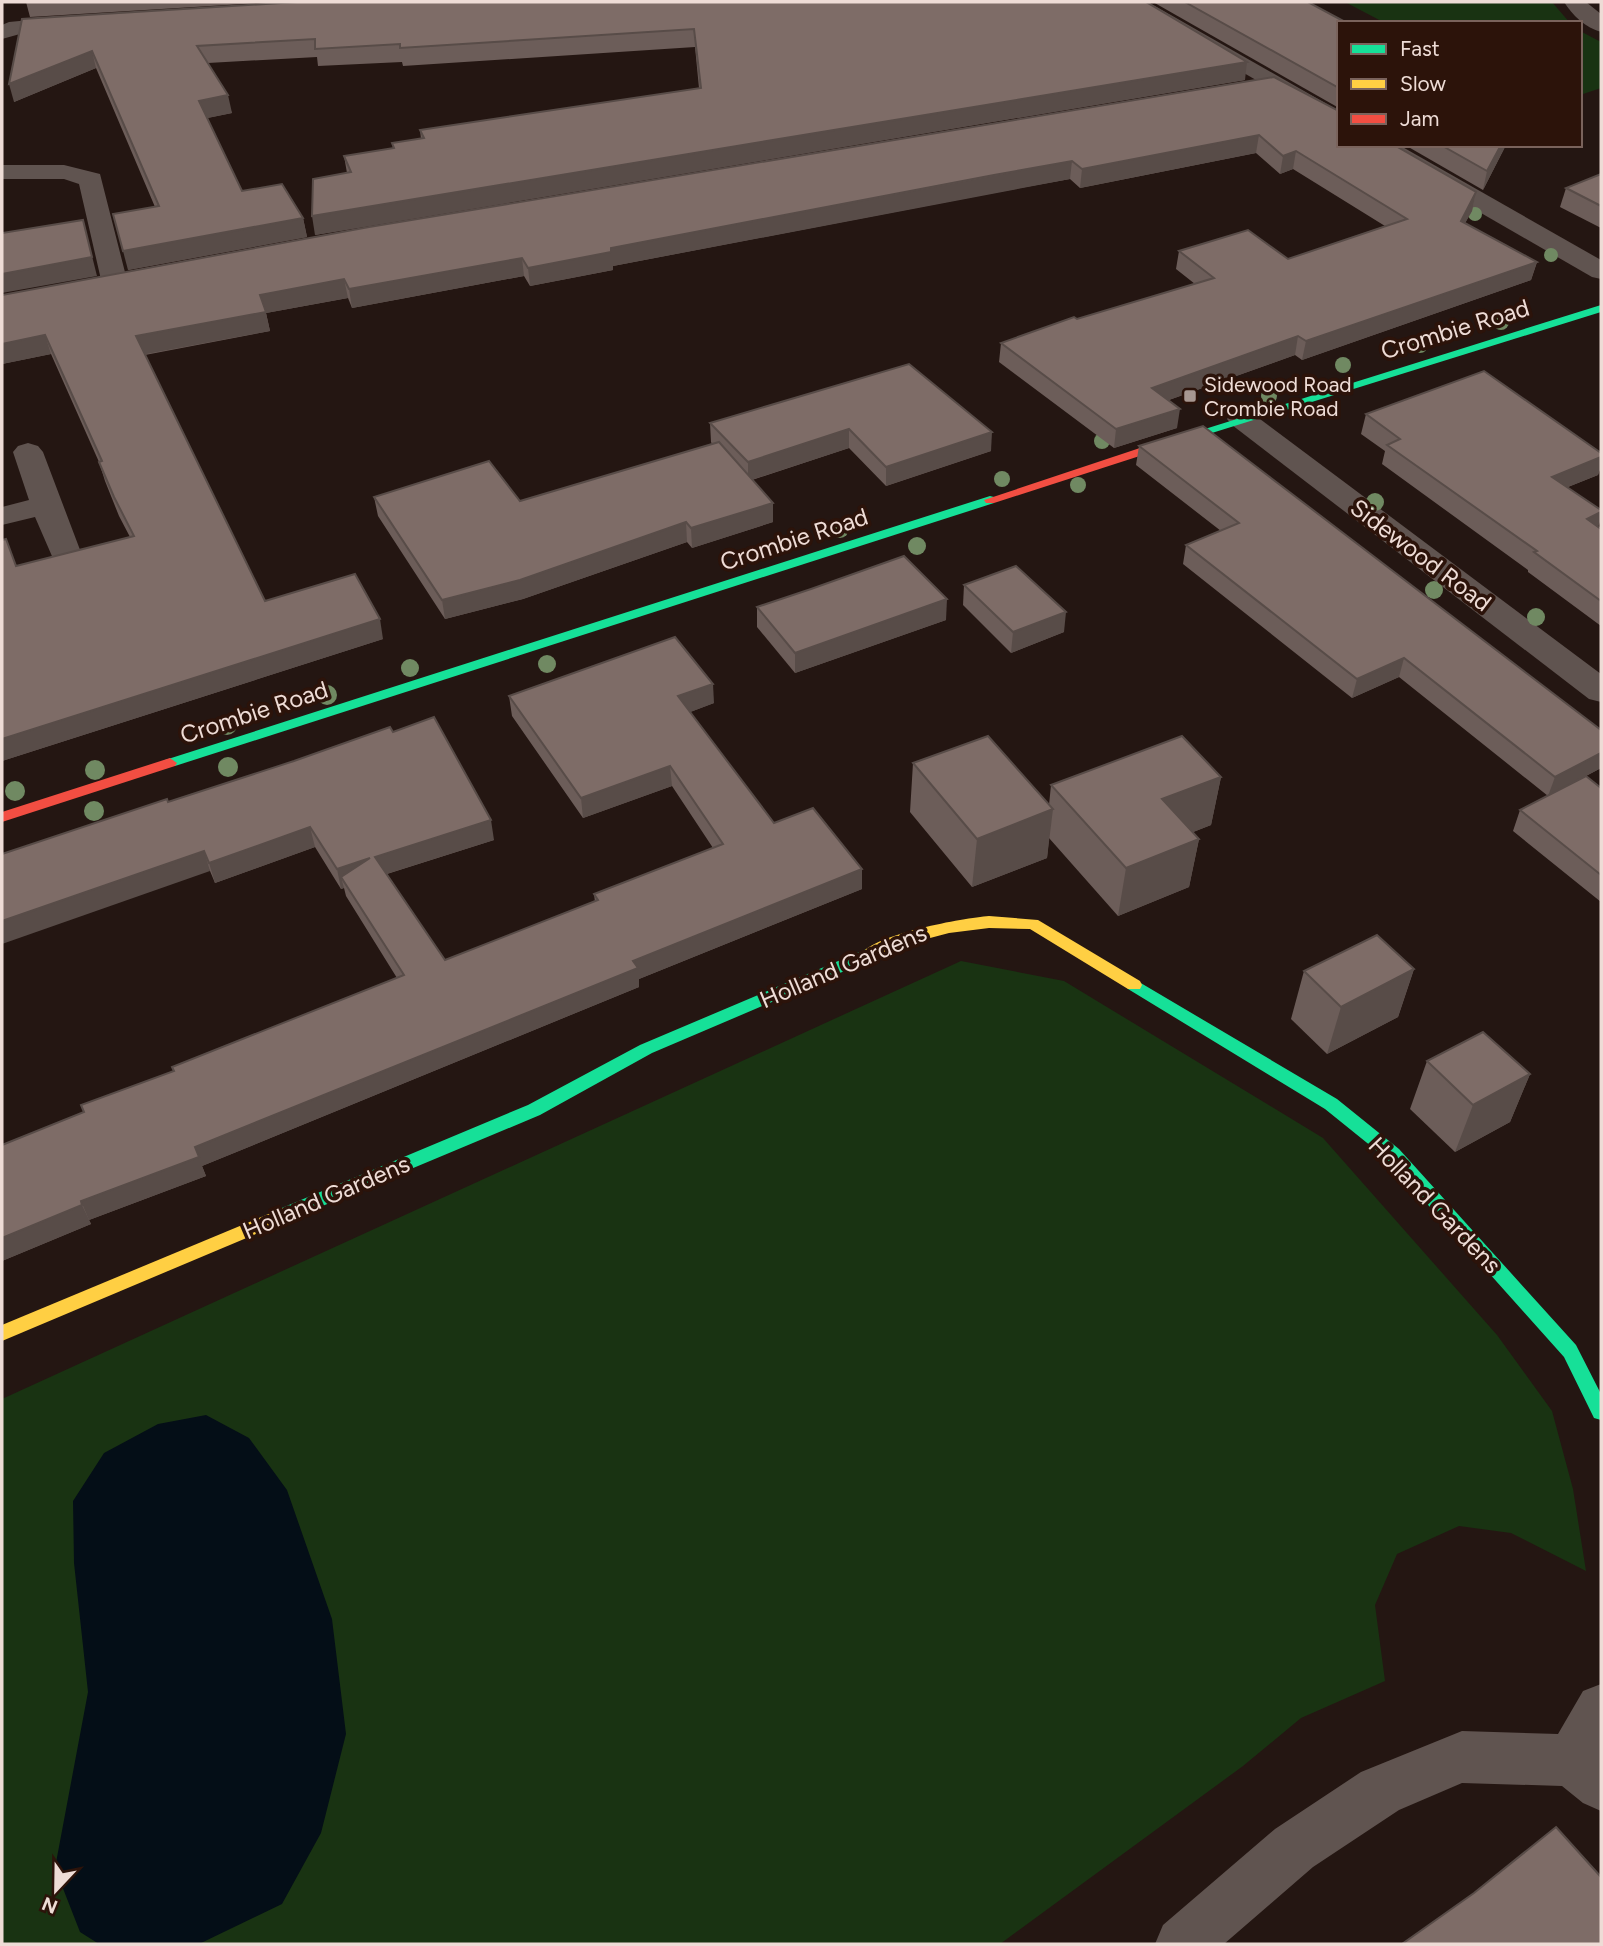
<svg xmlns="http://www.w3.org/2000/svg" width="1603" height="1946" viewBox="0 0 1603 1946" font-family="Figtree,sans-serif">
	<rect width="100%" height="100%" fill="#241612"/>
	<!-- green -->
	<g fill="#193312">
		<polygon points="1345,2 1552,2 1570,23 1385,23"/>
		<polygon points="1580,31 1601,42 1601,88 1580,95"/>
		<polygon points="961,961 1064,981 1323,1138 1497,1335 1552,1411 1573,1489 1586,1571 1511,1533 1459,1526 1397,1554 1375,1605 1385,1681 1301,1718 1243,1766 1000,1944 2,1944 2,1399"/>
	</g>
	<!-- water -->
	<polygon fill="#040e17" points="206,1415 249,1438 287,1490 332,1619 346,1734 321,1833 282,1904 199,1944 99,1944 80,1932 55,1868 88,1692 74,1563 73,1501 104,1453 158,1424"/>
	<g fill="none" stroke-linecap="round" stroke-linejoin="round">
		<!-- street -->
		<g fill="#605450" fill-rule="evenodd">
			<polygon points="1121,2 1148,2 1339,111 1339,128"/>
			<path d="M1564,2H1586L1601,14V32C1586,28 1572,15 1564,2Z"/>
			<polygon points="72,16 80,18 83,23 80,28 20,34 2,39 2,25 9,22"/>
			<polygon points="1369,145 1399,145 1601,260 1601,279 1592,277 1372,150"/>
			<polygon points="2,165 64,165 100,174 128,284 124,290 106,290 102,284 79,184 64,179 2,179"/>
			<polygon points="1242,410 1252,413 1601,674 1601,702 1589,699 1232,425 1227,419 1232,413"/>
			<polygon points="28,443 38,446 43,452 85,563 80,570 69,573 58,570 35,517 2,525 2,507 29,500 13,452 18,446"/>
			<polygon points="1601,1684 1601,1811 1583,1803 1562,1786 1462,1783 1399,1810 1313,1867 1224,1944 1155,1944 1163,1925 1275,1829 1361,1772 1462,1731 1558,1734 1583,1691"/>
		</g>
		<!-- fast -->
		<g fill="#16e098" fill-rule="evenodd">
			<polygon points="1601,305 1601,312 1183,442 1175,442 1173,439"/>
			<polygon points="990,496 994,497 994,503 175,766 165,766 163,763 165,760"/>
			<polygon points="869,948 875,950 877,954 875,958 652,1053 540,1115 289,1220 283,1222 277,1220 274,1215 277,1210 528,1105 640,1045"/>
			<polygon points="1134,979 1337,1099 1399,1149 1576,1345 1601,1394 1601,1420 1594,1418 1564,1357 1387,1159 1325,1109 1128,989 1126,985 1128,981"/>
		</g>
		<!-- slow -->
		<g fill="#ffcf43" fill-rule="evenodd">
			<path d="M989,916L1038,920L1140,981L1142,985L1140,989H1128L1030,929L989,928L949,933L915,942L869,960L861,954C876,934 963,918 989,916Z"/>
			<polygon points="283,1208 289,1210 292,1215 289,1220 2,1341 2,1325"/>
		</g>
		<!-- jam -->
		<g fill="#f24e42" fill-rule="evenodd">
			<polygon points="1179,435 1183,436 1183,442 994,503 986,503 984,500"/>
			<polygon points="170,758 177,763 175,766 2,822 2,812"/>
		</g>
	</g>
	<!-- trees -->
	<g fill="#708962">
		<circle cx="1475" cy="214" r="7"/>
		<circle cx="1551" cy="255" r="7"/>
		<circle cx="1501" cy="322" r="8"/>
		<circle cx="1420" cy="345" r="8"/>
		<circle cx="1343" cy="365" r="8"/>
		<circle cx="1269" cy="396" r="8"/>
		<circle cx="1102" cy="441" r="8"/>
		<circle cx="1002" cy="479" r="8"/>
		<circle cx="1078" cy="485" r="8"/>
		<circle cx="1375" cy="502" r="9"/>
		<circle cx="840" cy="529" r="9"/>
		<circle cx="917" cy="546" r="9"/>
		<circle cx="1434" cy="590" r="9"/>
		<circle cx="1536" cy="617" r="9"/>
		<circle cx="547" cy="664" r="9"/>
		<circle cx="410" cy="668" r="9"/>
		<circle cx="327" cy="695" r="10"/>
		<circle cx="227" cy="725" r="10"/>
		<circle cx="228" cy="767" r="10"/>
		<circle cx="95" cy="770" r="10"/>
		<circle cx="15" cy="791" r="10"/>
		<circle cx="94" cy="811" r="10"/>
	</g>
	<!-- wall -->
	<g fill="#6c5d59">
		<polygon points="26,2 275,2 30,17"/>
		<polygon points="1146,2 1245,80 315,235 347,173 344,156 393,148 392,143 421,139 420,130 699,88 695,47 403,66 402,62 318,66 317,57 208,63 232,113 207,118 242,191 303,218 307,237 128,270 155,207 96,68 14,102 22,19"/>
		<polygon points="1153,2 1308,2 1339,23 1339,108"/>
		<polygon points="1339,111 1339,145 1476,192 1472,211 1465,223 1537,262 1531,280 1302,360 1295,355 1169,400 1177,428 1114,448 999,362 1001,343 1195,284 1176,269 1179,251 1288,259 1385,226 1293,169 1280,174 1256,153 1080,188 1070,179 993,193 613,266 613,270 530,286 524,276 352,308 348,298 266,313 270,331 145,355 265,601 383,639 2,761 2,540 16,566 130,537 119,516 105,481 99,462 51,354 2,364 2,295"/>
		<polygon points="1405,145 1506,145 1483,190"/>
		<polygon points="1601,174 1601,228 1560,207 1566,188"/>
		<polygon points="909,364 991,451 886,486 849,448 752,480 773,503 773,522 692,548 687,542 523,599 445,619 378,516 374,497 520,501 712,444 711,442 710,423"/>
		<polygon points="1366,414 1601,453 1601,466 1598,475 1568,487 1598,527 1601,529 1601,626 1528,572 1528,570 1382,464 1385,451 1361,434"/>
		<polygon points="1139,446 1601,768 1586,776 1601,788 1601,902 1513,831 1520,810 1548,796 1399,677 1352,698 1183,564 1186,545 1221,531 1136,465"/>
		<polygon points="964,585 1064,632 1011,653 963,605"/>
		<polygon points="757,607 946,620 795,673 757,627"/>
		<polygon points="509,696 714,703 690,712 774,823 862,869 862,889 639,979 639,987 202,1166 206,1176 89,1220 91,1224 2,1261 84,1112 173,1072 397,978 346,896 344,888 341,889 315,847 215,883 210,871 168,802 393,732 494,840 387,874 445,960 595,902 594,894 713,848 672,786 583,818 512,716"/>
		<polygon points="913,763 1049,805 1051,785 1221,777 1211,825 1193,832 1199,839 1189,887 1118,916 1049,838 1047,858 972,887 910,812"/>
		<polygon points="1414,969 1398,1017 1327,1054 1291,1019 1304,971"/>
		<polygon points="1427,1061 1530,1074 1510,1122 1455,1152 1410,1109"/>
	</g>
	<!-- shaded-wall -->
	<g fill="#584c48">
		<polygon points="92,51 96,68 14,102 9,84"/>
		<polygon points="1247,62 1245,80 315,235 312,216"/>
		<polygon points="228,95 232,113 203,119 199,101"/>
		<polygon points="1259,135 1256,153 1080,188 1082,169"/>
		<polygon points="1501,145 1506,145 1483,190 1487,171"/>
		<polygon points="1296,151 1293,169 1280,174 1283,156"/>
		<polygon points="1072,161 1070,179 613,266 613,270 530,286 528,268 611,248"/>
		<polygon points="1476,192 1472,211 1456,239 1461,221"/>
		<polygon points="303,218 307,237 128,270 123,251"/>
		<polygon points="83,220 97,276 2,293 2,274"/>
		<polygon points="522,258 524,276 352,308 349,289"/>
		<polygon points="1537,262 1531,280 1302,360 1306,341"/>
		<polygon points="344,279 348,298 266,313 270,331 141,355 136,336 260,295"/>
		<polygon points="45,335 51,354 2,364 2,344"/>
		<polygon points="1298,336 1295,355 1149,407 1152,388"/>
		<polygon points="1180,409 1177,428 1114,448 1116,429"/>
		<polygon points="849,429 849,448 748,481 748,462"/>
		<polygon points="992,432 991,451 886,486 886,467"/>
		<polygon points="1601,457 1601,466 1598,475 1545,496 1552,477"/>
		<polygon points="773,503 773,522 692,548 691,528"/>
		<polygon points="1601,512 1601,519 1597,531 1587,519"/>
		<polygon points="686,522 687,542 523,599 445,619 442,600"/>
		<polygon points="947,599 946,620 795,673 795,653"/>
		<polygon points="1066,612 1064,632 1011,653 1013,632"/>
		<polygon points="380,619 383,639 2,761 2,739"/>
		<polygon points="1404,658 1399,677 1352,698 1357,679"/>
		<polygon points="713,684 714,703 680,716 678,696"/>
		<polygon points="1601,753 1601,768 1548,796 1555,777"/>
		<polygon points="670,766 672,786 583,818 581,798"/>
		<polygon points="1221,777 1211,825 1153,848 1162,799"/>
		<polygon points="1053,809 1047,858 972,887 977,839"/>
		<polygon points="491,820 494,840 380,876 375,857"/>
		<polygon points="310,827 315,847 215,883 209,863"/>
		<polygon points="1199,839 1189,887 1118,916 1126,868"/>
		<polygon points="204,851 210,871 2,944 2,921"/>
		<polygon points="370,858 341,877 344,888 341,889 337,869"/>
		<polygon points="862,869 862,889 639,979 639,987 202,1166 206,1176 89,1220 81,1201 195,1147 633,961"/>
		<polygon points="1414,969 1398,1017 1327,1054 1341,1007"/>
		<polygon points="1530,1074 1510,1122 1455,1152 1473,1105"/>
		<polygon points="82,1205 91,1224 2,1261 2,1238"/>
	</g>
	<!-- building -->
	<g fill="#7e6c67" stroke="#584c48" stroke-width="2">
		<polygon points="297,2 1146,2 1247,62 312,216 313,179 351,172 344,156 394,148 392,143 424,138 420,130 701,88 694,29 400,48 400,44 315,49 315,39 197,46 228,95 199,101 242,191 282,184 303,218 123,251 113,214 159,206 92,51 9,84 22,19"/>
		<polygon points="1185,2 1308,2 1347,23 1339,23 1339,88"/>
		<polygon points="1274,77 1339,111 1339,145 1394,145 1476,192 1461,221 1537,262 1306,341 1298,336 1152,388 1180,409 1116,429 1001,343 1074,317 1077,319 1214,278 1179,251 1248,230 1288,259 1407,219 1296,151 1283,156 1259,135 1082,169 1072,161 994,175 611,248 611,252 528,268 522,258 349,289 344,279 260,295 266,312 136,336 265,601 355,574 380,619 2,739 2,540 6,539 16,566 134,536 114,497 99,462 102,461 45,335 2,344 2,295 369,227"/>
		<polygon points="1441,145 1501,145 1487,171"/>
		<polygon points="1601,174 1601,206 1566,188"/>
		<polygon points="83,220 92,257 2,274 2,233"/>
		<polygon points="909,364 992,432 886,467 849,429 748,462 710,423"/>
		<polygon points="1484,371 1601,453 1601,457 1552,477 1601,510 1601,512 1587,519 1601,529 1601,601 1534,552 1537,551 1387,445 1400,439 1366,414"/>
		<polygon points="1203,426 1601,730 1601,753 1555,777 1404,658 1357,679 1186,545 1239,523 1139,446"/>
		<polygon points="719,442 773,503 691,528 686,522 520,580 442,600 374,497 489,461 520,501"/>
		<polygon points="904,556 947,599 795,653 757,607 811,589"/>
		<polygon points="1016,566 1066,612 1013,632 964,585"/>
		<polygon points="675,637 713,684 678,696 774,823 813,808 862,869 633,961 638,968 195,1147 199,1157 81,1201 82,1205 2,1238 2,1145 84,1112 81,1105 174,1071 172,1067 404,975 341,877 370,858 337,869 310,827 209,863 204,851 2,921 2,854 167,799 168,802 294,761 390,727 393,732 434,717 491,820 375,857 445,960 598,900 594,894 723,844 670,766 581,798 509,696"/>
		<polygon points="988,736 1053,809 977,839 913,763"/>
		<polygon points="1182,736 1221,777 1162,799 1199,839 1126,868 1051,785"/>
		<polygon points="1586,776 1601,788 1601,875 1520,810"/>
		<polygon points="1377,935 1414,969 1341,1007 1304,971"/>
		<polygon points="1483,1032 1530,1074 1473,1105 1427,1061"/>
		<polygon points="1556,1827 1601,1877 1601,1944 1402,1944 1474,1893"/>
	</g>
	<!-- markers -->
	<rect fill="#a79791" stroke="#2c130a" stroke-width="2.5" x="1183" y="389" width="14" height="14" rx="3.5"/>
	<g text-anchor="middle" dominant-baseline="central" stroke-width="7" stroke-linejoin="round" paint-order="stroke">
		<!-- far-poi labels -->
		<g font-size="21" fill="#eedcd6" stroke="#2c130a" text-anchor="start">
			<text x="1204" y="384">Sidewood Road<tspan x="1204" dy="24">Crombie Road</tspan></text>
		</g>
		<!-- street labels -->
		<g font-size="24" fill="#eedcd6" stroke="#2c130a">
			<text transform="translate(1455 329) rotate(-17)">Crombie Road</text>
			<text transform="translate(794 539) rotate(-18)">Crombie Road</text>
			<text transform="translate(1421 555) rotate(37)">Sidewood Road</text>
			<text transform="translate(254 712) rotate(-18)">Crombie Road</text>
			<text transform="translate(843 966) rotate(-23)">Holland Gardens</text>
			<text transform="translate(326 1197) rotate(-23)">Holland Gardens</text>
			<text transform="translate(1435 1205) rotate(46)">Holland Gardens</text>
		</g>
	</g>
	<!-- border -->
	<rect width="1603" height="1946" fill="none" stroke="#eedcd6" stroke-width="7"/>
	<!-- legend -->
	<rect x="1337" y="21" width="245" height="126" fill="#2c130a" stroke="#7a635c" stroke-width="2"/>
	<rect x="1351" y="44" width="35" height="10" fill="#16e098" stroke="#7a635c" stroke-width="2"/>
	<text x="1400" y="56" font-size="21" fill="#eedcd6">Fast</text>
	<rect x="1351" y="79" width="35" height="10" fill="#ffcf43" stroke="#7a635c" stroke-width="2"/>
	<text x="1400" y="91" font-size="21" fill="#eedcd6">Slow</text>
	<rect x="1351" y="114" width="35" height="10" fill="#f24e42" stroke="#7a635c" stroke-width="2"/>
	<text x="1400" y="126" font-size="21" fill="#eedcd6">Jam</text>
	<!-- north arrow -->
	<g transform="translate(56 1890) rotate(202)" stroke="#2c130a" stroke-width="5" paint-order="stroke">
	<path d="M0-5L12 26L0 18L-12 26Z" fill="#eedcd6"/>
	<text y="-10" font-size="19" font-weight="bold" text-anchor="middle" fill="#eedcd6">N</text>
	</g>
</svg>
